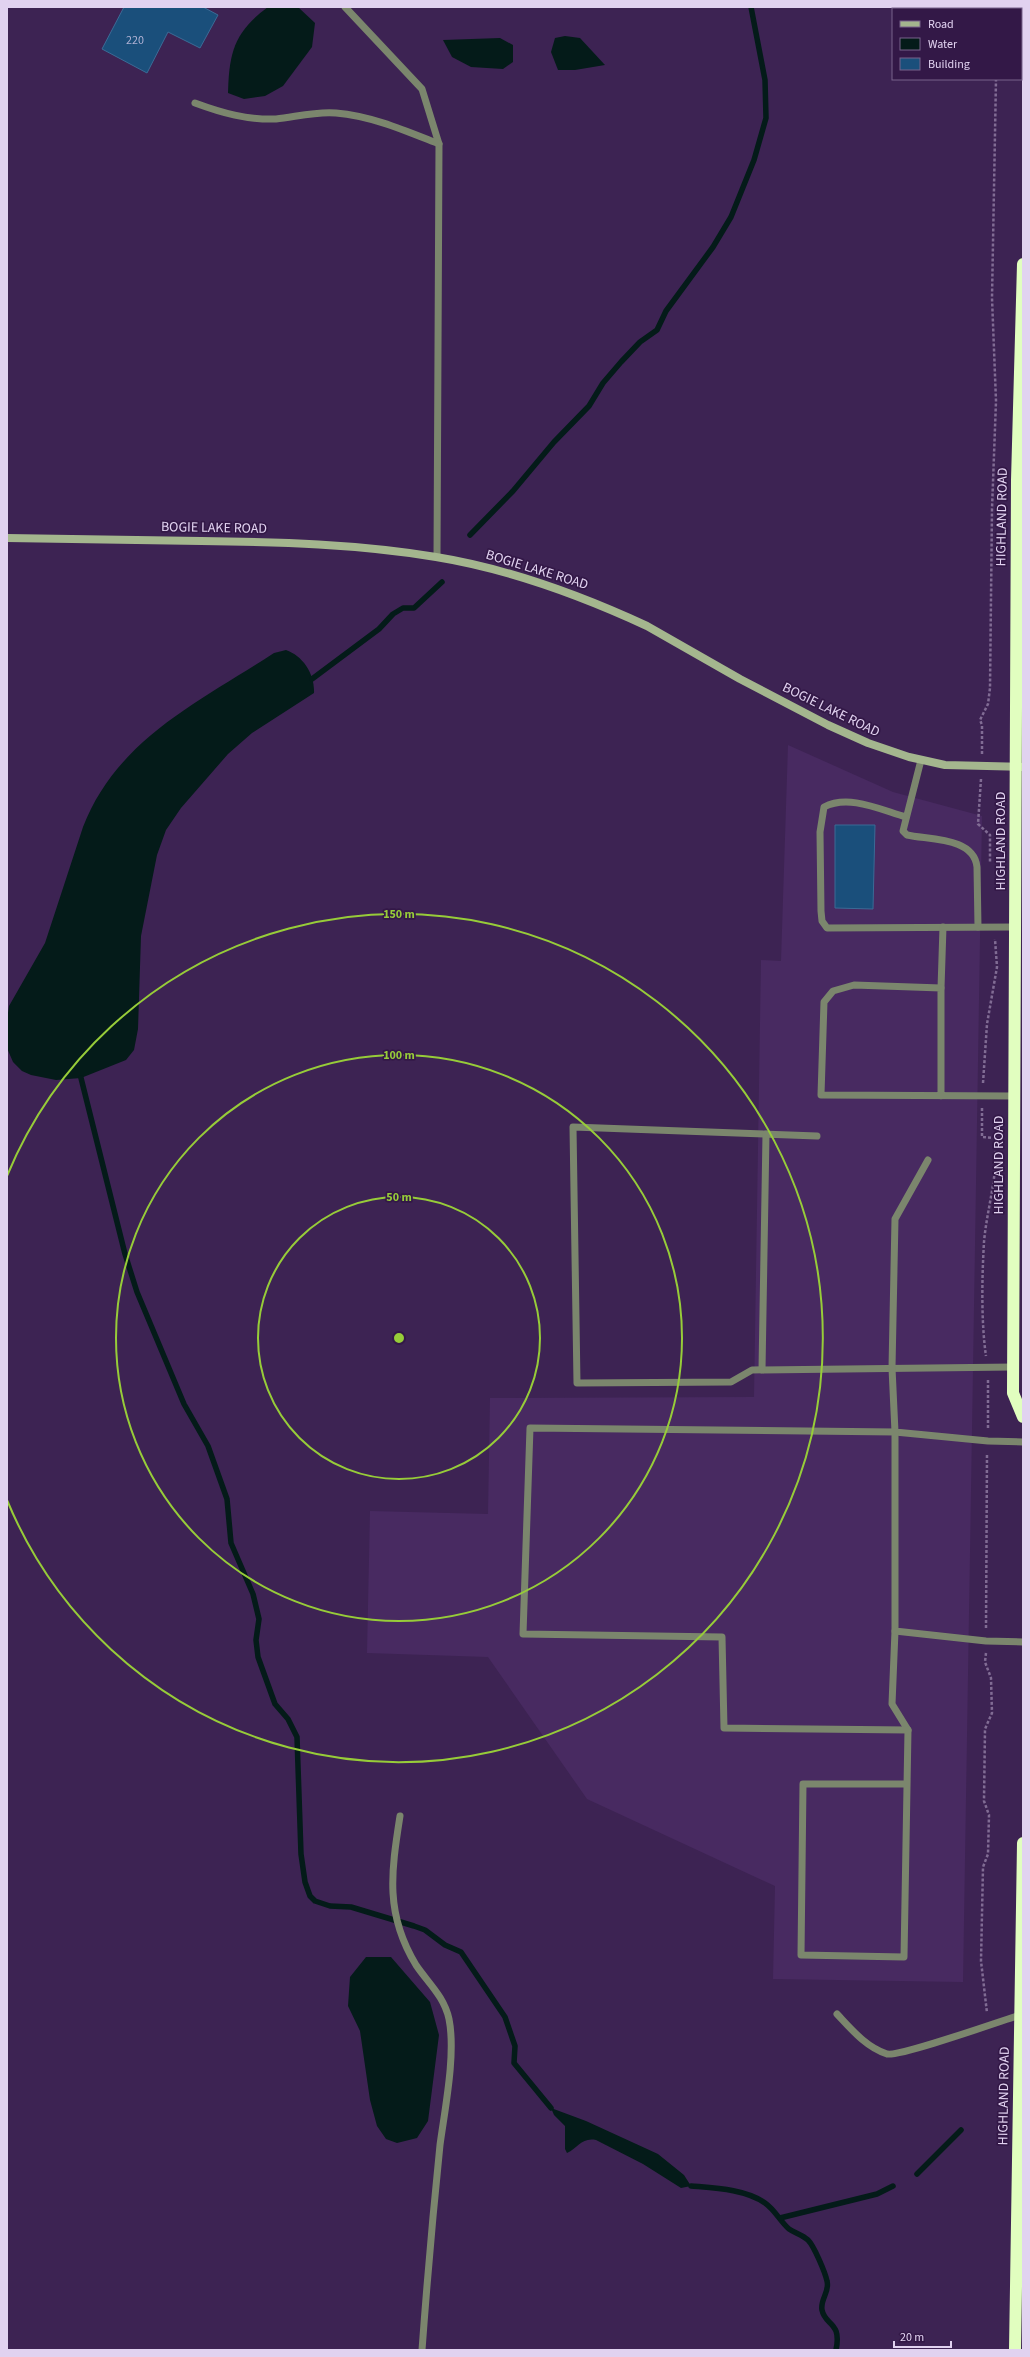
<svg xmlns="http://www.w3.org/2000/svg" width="1030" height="2357" viewBox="0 0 1030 2357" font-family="'Source Sans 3',sans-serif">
	<rect width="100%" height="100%" fill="#3d2353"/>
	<!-- built -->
	<polygon fill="#482a61" points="788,745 893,792 982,816 963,1982 773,1979 775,1886 587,1799 488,1657 367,1653 370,1511 488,1514 490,1398 754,1397 761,960 781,961"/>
	<!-- water -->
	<g fill="#041b19">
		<path d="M268,7H298L315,23L312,47L283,86L265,96L244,99L228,93C229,53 234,32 268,7Z"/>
		<polygon points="565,36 580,38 605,65 575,70 558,70 551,52 555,38"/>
		<polygon points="500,38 513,45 513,62 503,69 471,67 452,57 443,40"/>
		<path d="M286,650C303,656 315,674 314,693L252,733L228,754L181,808L166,830L157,855L141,936L138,1029L134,1050L126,1060L81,1078L56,1080L31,1075L22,1071L13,1062L7,1048V1020L9,1006L45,943L83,827C117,739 199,702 274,653Z"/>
		<polygon points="366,1957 391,1957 430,2002 439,2035 428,2121 417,2138 397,2143 386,2139 377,2126 370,2100 360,2031 348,2006 350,1977"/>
		<path d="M551,2108L586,2121L658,2154L684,2175L691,2186L681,2188L643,2164L596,2140C582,2137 578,2148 567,2153L565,2149V2126L554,2115Z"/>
	</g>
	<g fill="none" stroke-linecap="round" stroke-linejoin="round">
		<!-- stream -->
		<g stroke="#041b19" stroke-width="5.5">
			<polyline points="470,535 513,491 554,442 589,406 603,383 621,362 640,342 657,330 666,311 713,247 731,217 754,160 766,118 765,80 751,7"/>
			<polyline points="312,679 379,629 393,614 403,608 414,608 442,582"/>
			<polyline points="81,1078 125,1254 137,1292 184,1404 208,1446 227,1499 231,1543 253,1594 259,1619 256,1640 258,1657 275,1704 288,1719 297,1737 301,1854 305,1882 310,1896 315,1901 330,1906 351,1907 414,1926 425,1930 445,1945 461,1952 505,2017 515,2046 514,2063 551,2108"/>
			<polyline points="917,2174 961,2130"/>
			<path d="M691,2186C714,2188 745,2189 765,2203C775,2210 780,2221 789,2229C795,2233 803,2235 808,2240C814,2246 825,2272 827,2281C830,2292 820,2299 822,2310C825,2326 842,2321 836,2350"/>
			<polyline points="780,2218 877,2194 893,2186"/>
		</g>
	</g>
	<!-- building -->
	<g fill="#1a4f7b" stroke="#3b6b96">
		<polygon points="124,7 203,7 218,15 200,48 168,32 147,73 102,49"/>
		<polygon points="835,825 875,825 873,909 835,908"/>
	</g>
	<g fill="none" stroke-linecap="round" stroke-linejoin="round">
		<!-- path -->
		<g stroke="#816c94" stroke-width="2.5" stroke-dasharray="3 2" stroke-linecap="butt">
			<polyline points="982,7 982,9"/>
			<polyline points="982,754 982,725 980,720 988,704 990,688 992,509 996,401 992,298 996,79"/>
			<polyline points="981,779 978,824 990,835 990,862"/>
			<polyline points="983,1083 987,1024 997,967 995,939"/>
			<path d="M982,1108V1137L995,1138C999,1174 987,1207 984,1242C982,1276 981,1322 986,1356"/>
			<polyline points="988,1428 988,1379"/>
			<polyline points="986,1628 987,1453"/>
			<polyline points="986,1653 985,1662 991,1678 992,1713 985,1729 984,1801 989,1815 988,1854 983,1867 981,1961 987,2013"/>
		</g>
		<!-- lane -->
		<g stroke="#7b866d" stroke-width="7">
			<polyline points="345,7 422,89 439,144 437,557"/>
			<path d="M195,103C222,113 247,120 276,119C295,117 317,111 336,113C372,116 406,131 439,144"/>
			<path d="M921,760L903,831L907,835C929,840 974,837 977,867L978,927"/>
			<path d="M906,817C881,810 849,794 824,807L820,832L821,911L822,921L827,928L1015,927"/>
			<polyline points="941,988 943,927"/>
			<polyline points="941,1096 941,988 854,985 833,991 824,1002 821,1095 1014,1096"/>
			<polyline points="817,1136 573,1127 577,1383 731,1382 752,1370 1013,1367"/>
			<polyline points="928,1160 895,1219 892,1368 895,1432 988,1441 1023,1442"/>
			<polyline points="762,1370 766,1134"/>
			<polyline points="895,1631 892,1704 908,1730"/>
			<polyline points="907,1784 803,1784 801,1955 904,1957 908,1730 724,1728 722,1637 523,1634 530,1428 895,1432 895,1631 986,1641 1023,1642"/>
			<path d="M400,1816C391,1873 385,1914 416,1965C428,1983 444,1996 449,2019C456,2054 445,2108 440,2145C433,2213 427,2282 422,2350"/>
			<path d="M837,2014C852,2030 866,2047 887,2054C899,2057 1001,2021 1020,2015"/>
		</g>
		<!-- secondary -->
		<path stroke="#a4b68e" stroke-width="8" d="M7,538C72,539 136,540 201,541C279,542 358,544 436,557C510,569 580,595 647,626L740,679L828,725L868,743L909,757L945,765L1023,767"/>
		<!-- highway -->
		<g stroke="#e1febf" stroke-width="12">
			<polyline points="1023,264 1017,480 1013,1393 1023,1417"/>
			<polyline points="1015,2350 1023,1843"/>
		</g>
	</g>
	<!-- distance rings -->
	<g fill="none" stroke="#97cc39" stroke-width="2">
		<circle cx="399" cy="1338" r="141"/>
		<circle cx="399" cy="1338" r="283"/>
		<path d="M7 1176A424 424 0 1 1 7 1500"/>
	</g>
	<g text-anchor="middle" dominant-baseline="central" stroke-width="3.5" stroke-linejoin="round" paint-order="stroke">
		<!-- number labels -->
		<g font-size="12" fill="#afb1d3">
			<text x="135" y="40">220</text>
		</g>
		<!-- street labels -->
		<g font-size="14" fill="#e1d2f0" stroke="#331847">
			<text transform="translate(1002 517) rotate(-89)">HIGHLAND ROAD</text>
			<text transform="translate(214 528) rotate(1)">BOGIE LAKE ROAD</text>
			<text transform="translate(537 570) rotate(17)">BOGIE LAKE ROAD</text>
			<text transform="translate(831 710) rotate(26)">BOGIE LAKE ROAD</text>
			<text transform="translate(1001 841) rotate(-90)">HIGHLAND ROAD</text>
			<text transform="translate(999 1165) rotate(-90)">HIGHLAND ROAD</text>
			<text transform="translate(1004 2096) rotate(-89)">HIGHLAND ROAD</text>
		</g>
	</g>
	<circle cx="399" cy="1338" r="6" fill="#97cc39" stroke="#331847" stroke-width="2"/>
	<g font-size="12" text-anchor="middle" font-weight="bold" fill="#97cc39" stroke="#331847" stroke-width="3.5" stroke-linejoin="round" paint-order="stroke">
		<text x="399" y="918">150 m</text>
		<text x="399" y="1059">100 m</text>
		<text x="399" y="1201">50 m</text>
	</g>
	<!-- border -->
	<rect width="1030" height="2357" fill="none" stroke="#e1d2f0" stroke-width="16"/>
	<!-- legend -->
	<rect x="892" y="8" width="130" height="72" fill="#331847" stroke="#79628b"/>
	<rect x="900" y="21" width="20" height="6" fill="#a4b68e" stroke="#79628b"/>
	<text x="928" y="28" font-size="12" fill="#e1d2f0">Road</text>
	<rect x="900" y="38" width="20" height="12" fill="#041b19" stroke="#79628b"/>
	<text x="928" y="48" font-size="12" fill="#e1d2f0">Water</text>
	<rect x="900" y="58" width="20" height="12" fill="#1a4f7b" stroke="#79628b"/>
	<text x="928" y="68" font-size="12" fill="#e1d2f0">Building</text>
	<!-- scale -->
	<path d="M894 2341v6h57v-6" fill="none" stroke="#e1d2f0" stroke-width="2"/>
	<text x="900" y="2341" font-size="12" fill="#e1d2f0" stroke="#331847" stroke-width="3" paint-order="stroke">20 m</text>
</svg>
